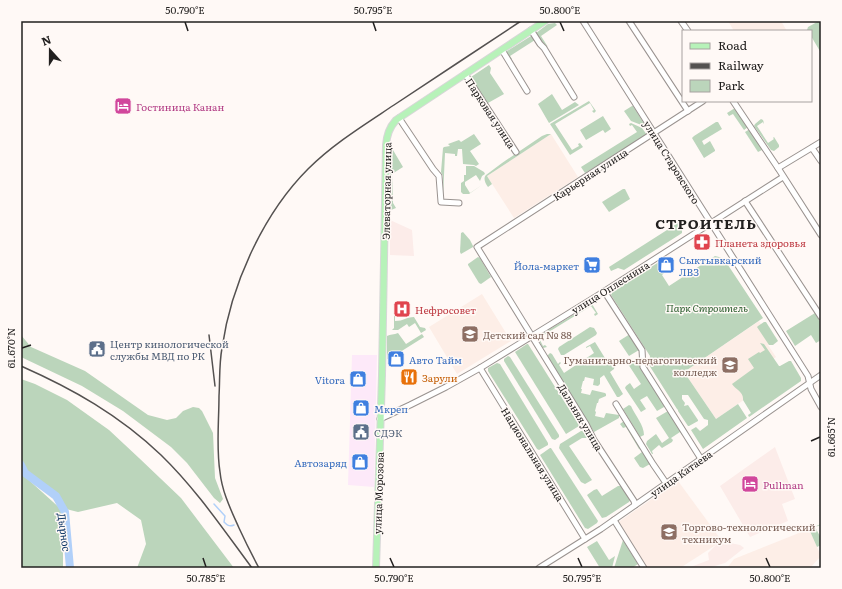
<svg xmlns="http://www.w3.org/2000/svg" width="842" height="589" viewBox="0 0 842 589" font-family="Literata,serif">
	<rect width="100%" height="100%" fill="#fff9f6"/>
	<!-- commercial -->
	<polygon fill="#fde9f9" points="352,355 377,355 374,487 348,485"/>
	<!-- industrial -->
	<g fill="#fcece9">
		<polygon points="390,220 412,230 414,256 390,255"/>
		<polygon points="775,447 795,499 782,504 788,521 750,537 720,486"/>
		<polygon points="720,541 740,545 744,548 725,563 708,568 688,568 709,560 708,553"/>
	</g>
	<!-- built -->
	<g fill="#fdeee7">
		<polygon points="728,21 781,21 787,31 734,31"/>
		<polygon points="551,134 578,177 514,218 487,176"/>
		<polygon points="482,294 511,341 457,374 429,327"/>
		<polygon points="759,321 772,341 768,345 776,357 747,377 757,391 716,419 684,372"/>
		<polygon points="678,481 722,541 680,568 647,568 617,523"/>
		<polygon points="809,529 821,556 810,568 727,568 734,559"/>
	</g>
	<!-- green -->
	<g fill="#bbd5bb">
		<polygon points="819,21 821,21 821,53 811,36 811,31 808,31 807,30 808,27"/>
		<polygon points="555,23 557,25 541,36 548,47 542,42 536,33 548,24"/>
		<polygon points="531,36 535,40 510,56 512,59 511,59 507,53 507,51"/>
		<polygon points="489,65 491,68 490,73 504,94 488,103 486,103 471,78 471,77"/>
		<polygon points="552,94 562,110 575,102 579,105 549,123 538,104"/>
		<polygon points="589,101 596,111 594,113 592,111 594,110 590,103 555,124 572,150 579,146 578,144 580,143 583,147 570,155 550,124"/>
		<polygon points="632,106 633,106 650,133 649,133 644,126 631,121 624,111"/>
		<polygon points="735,108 748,127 744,130 733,114 729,116 727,113"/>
		<polygon points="603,116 611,129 605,133 603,130 586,140 580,130"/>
		<polygon points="761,119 763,120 764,123 764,124 763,122 757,126 768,143 774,139 773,138 774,137 779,145 779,147 774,151 771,150 754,126 755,124"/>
		<polygon points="716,122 718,122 722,129 702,141 704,145 710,141 715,150 715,151 704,158 692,138 694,136"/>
		<polygon points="631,123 642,128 647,135 585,173 581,167 637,132 632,125 630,126 629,124"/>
		<polygon points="750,129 762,147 762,150 758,152 745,132"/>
		<polygon points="474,134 481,144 470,151 479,164 476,166 474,165 463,164 462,149 458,149 457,156 455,156 455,154 445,153 443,197 442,195 443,176 441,172 443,148 444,147 450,146 448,144 459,140 461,142"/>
		<path d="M547,134H551L487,176L492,184L488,187C485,183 483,178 486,175L502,163L542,136Z"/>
		<polygon points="391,144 393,150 403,167 392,174 393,203 396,208 391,210 390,209 390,149"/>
		<polygon points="466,166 474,166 484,172 485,174 482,176 480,181 476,175 465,182 465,185 470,193 482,185 469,194 463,194 461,192 461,183 464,181 464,175 466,175"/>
		<polygon points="623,189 625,189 630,199 609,212 602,202"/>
		<polygon points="678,223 682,230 682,233 679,235 624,270 618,268 611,271 609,267"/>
		<polygon points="463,232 470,240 473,246 473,247 461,254 460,252 461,233"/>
		<polygon points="715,256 719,257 724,259 763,318 684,372 716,419 738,404 747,418 703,449 691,430 696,427 700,431 708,425 708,420 704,419 688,395 682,395 682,399 685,403 684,406 688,405 698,420 698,421 689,426 688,426 678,411 678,410 677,409 649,365 650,356 611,295 613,291 659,262 665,272 662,275 669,286"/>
		<polygon points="478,257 480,258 491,277 481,284 479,283 468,265 468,264"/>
		<polygon points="591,304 592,304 598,314 595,316 594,314 596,313 591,306 539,338 543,346 545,345 547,347 543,348 537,337"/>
		<polygon points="815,313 821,323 821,340 816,343 811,335 795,346 786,331"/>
		<path d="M394,315H395V321C404,321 406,317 414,317L420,327L425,328L426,330L421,333L415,323L409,327L407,324L398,330H392L394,328Z"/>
		<polygon points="764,322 766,322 778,341 773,345 769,345 757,327 758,326"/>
		<polygon points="590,327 594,328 597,333 596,335 564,355 561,355 558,349 559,347"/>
		<path d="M398,333L406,344L422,334L424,337L389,359H387V336C390,334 394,335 398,333Z"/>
		<polygon points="630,334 639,349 639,350 629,356 619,341"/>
		<polygon points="21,335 31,347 85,371 148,415 167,420 176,418 183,411 193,407 199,408 202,411 213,433 215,478 223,499 220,503 214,498 187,463 171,447 123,411 82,386 21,357"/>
		<path d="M595,342L608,363L612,362C614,364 615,366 614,369L610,372L623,394L619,397H617L604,375L600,378V384L598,386L593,385L594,379L585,377L584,381H583L581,389H582L581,393L590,395L592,390L605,393L606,394V396L599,399L598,403H597L595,411L596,412L595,416L604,418L606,413L619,415V418L594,432L547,356L550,353L552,354L558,364L560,362L561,363L559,365L564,373L594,353L590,346L586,348V347Z"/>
		<path d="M760,343L764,344L779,366H780L789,361H791L801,378V381L749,417L748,415L751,413L743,400C744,392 736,390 732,384L754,368L748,359L759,352L760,353L765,350Z"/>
		<polygon points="527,344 528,344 579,425 579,426 566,434 515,352"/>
		<polygon points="508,356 510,357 559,435 559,437 555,440 552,439 504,361 504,359"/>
		<polygon points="636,360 664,405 664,407 657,411 647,396 640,400 646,409 641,412 625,388 626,386 630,383 634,389 641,384 628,364"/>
		<polygon points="497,363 500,364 548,443 548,445 539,450 537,449 488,371 488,368"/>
		<polygon points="21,379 35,384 67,400 109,430 139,458 181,498 234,568 137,568 146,544 141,520 117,503 78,512 62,508 21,465"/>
		<path d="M629,405L631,406C635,415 644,425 644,435L640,437L623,409Z"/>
		<polygon points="668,411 682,434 682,435 680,432 671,438 673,440 672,442 662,448 659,445 652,451 653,454 652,454 646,444 647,441 656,434 662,443 669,438 656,418"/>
		<polygon points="624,421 625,423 626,422 650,464 643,468 640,467 634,458 642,452 641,450 639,449 626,427 623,428 620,424"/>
		<polygon points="581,431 583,431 587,438 582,438 569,446 592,480 585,484 581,482 559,448 560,444"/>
		<polygon points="550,448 551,448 598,521 597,523 588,529 585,528 540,455"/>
		<polygon points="21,473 63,511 63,568 21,568"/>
		<polygon points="618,486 621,486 630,500 629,502 606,517 602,518 587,495 594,490 597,489 602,496"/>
		<polygon points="821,524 821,525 815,527 821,538 821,545 817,547 809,529"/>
		<polygon points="623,540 638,564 632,568 614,568"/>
		<polygon points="597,541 609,560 615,556 612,568 600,568 587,547"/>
	</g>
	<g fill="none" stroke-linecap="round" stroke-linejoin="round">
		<!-- stream -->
		<path stroke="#b1d0f9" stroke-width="1.5" d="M214,504L225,516L224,522C227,525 229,527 234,525"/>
		<!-- river -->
		<polyline stroke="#b1d0f9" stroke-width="8" points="21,465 25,473 56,496 65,512 70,568"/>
		<!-- minor casing -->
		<g stroke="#9a9390" stroke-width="7">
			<g id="minor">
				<polyline points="583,21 808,376 811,389 821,407"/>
				<polyline points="629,21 688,111"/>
				<polyline points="681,21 688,31"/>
				<polyline points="531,30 540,44 544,48 574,97"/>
				<polyline points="502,50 527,91"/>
				<polyline points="465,74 516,152"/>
				<polyline points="733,101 778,168 821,235"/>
				<polyline points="399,118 433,169 439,176 441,202 459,203"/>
				<polyline points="812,148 821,161"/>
				<polyline points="778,168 821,142"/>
				<polyline points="745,201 821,317"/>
				<polyline points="604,291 642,350 643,367 701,459"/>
				<polyline points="480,368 585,539"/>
				<polyline points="616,404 653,464 666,483"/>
				<polyline points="380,419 410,405 446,387 480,368 597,296 783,177"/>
				<polyline points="635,505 634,501 594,440 586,424 477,247 703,101"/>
				<polyline points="614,520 644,568"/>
				<polyline points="539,568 601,529 821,375"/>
			</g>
		</g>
		<!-- major casing -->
		<g stroke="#d7d7d7" stroke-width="8">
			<path id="major" d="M376,568L382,375L386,145C387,135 389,128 396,120L545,21"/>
		</g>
		<!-- minor -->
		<use href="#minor" stroke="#fff" stroke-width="5"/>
		<!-- major -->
		<use href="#major" stroke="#b7f2b9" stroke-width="6"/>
		<!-- rail -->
		<g stroke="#545150" stroke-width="1.5">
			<polyline points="209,335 215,386"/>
			<path d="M21,366C73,389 119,415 161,455C196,489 223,529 252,568"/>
			<path d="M259,568C252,555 245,541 239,528C231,510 222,492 220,472C216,447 219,421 219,396C220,380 219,364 222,348C231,285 263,214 308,169C333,144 364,125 394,105C436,77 479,49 521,21"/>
		</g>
	</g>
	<!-- ticks -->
	<path fill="none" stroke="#22201f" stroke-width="1.5" d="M185,22L188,31M373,22L376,31M560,22L564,31M22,348L31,345M811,441L820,437M203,558L206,567M390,558L394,567M578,558L582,567M766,558L770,567"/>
	<!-- icons -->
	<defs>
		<g id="hotel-square" transform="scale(0.9)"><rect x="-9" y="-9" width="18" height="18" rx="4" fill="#d1479c" stroke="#fff9f6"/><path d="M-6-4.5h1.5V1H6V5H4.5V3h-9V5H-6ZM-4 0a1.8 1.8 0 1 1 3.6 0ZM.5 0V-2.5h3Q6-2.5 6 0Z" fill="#fff"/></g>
		<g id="pharmacy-square" transform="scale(0.9)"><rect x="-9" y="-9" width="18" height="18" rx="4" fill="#e0444e" stroke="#fff9f6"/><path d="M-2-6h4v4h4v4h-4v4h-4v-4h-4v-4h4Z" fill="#fff"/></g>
		<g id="supermarket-square" transform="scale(0.9)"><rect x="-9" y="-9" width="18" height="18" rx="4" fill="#3f7fe0" stroke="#fff9f6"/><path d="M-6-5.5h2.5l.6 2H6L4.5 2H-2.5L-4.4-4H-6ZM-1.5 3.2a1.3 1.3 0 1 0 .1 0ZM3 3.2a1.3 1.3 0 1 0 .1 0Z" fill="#fff"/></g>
		<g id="shop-square" transform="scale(0.9)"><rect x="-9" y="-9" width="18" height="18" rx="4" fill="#3f7fe0" stroke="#fff9f6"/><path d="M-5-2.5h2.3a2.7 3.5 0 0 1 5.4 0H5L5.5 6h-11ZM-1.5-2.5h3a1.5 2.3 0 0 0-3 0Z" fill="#fff"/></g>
		<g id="hospital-square" transform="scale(0.9)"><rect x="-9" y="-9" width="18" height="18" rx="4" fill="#e0444e" stroke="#fff9f6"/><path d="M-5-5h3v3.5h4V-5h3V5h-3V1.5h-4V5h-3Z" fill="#fff"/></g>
		<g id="school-square" transform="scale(0.9)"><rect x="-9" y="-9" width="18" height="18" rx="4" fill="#8d6e63" stroke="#fff9f6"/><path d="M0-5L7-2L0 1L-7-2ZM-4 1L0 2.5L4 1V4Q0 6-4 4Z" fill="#fff"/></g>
		<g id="civic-square" transform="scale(0.9)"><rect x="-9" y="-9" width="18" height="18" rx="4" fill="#5c6f8a" stroke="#fff9f6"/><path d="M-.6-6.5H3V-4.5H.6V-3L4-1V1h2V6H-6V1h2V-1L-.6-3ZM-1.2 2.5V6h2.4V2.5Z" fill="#fff"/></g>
		<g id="university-square" transform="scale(0.9)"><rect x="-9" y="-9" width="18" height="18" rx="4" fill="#8d6e63" stroke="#fff9f6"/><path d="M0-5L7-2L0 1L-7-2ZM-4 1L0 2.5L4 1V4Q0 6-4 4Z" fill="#fff"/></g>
		<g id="restaurant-square" transform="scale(0.9)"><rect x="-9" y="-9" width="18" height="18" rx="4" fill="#e8710a" stroke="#fff9f6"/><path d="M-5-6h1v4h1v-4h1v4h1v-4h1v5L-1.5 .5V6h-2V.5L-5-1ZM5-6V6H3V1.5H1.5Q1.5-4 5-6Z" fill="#fff"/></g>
	</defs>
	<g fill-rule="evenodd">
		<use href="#hotel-square" x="123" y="106"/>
		<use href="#pharmacy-square" x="702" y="242"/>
		<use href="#supermarket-square" x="592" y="265"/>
		<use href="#shop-square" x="666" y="265"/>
		<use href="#hospital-square" x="402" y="309"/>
		<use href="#school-square" x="470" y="334"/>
		<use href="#civic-square" x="97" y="349"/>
		<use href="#shop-square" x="396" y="359"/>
		<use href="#university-square" x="730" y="365"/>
		<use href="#restaurant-square" x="409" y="377"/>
		<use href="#shop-square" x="358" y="379"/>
		<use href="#shop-square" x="361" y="408"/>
		<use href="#civic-square" x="361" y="432"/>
		<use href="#shop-square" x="360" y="462"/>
		<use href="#hotel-square" x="750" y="484"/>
		<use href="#university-square" x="669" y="532"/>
	</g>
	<g text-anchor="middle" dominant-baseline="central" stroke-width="3" stroke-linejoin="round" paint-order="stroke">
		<!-- hotel labels -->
		<g font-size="10" fill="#b23c85" stroke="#fff9f6" text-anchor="start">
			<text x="136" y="106">Гостиница Канан</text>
			<text x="763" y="484">Pullman</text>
		</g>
		<!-- street labels -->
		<g font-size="10" fill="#22201f" stroke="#fff9f6">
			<text transform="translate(491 113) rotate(57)">Парковая улица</text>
			<text transform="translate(672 162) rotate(58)">улица Старовского</text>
			<text transform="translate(590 174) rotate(-33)">Карьерная улица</text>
			<text transform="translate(386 191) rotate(-89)">Элеваторная улица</text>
			<text transform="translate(610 287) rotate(-32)">улица Оплеснина</text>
			<text transform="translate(581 417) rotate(59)">Дальняя улица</text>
			<text transform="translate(533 454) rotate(58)">Национальная улица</text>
			<text transform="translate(681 473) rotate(-35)">улица Катаева</text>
			<text transform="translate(378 493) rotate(-88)">улица Морозова</text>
		</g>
		<!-- health labels -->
		<g font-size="10" fill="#be3a42" stroke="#fff9f6" text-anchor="start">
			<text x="715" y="242">Планета здоровья</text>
			<text x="415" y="309">Нефросовет</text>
		</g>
		<!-- shop labels -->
		<g font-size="10" fill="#366cbe" stroke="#fff9f6" text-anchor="start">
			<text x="679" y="259">Сыктывкарский<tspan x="679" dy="12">ЛВЗ</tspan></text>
			<text x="579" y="265" text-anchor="end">Йола-маркет</text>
			<text x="409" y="359">Авто Тайм</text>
			<text x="345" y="379" text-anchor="end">Vitora</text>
			<text x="374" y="408">Мкреп</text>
			<text x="347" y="462" text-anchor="end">Автозаряд</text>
		</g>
		<!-- park labels -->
		<g font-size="10" font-style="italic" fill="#265a29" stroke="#fff9f6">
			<text x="707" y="307">Парк Строитель</text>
		</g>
		<!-- education labels -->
		<g font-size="10" fill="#785e54" stroke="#fff9f6" text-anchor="start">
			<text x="483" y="334">Детский сад № 88</text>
			<text x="717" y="359" text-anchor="end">Гуманитарно-педагогический<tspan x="717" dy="12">колледж</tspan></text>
			<text x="682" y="526">Торгово-технологический<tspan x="682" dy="12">техникум</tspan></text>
		</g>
		<!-- service labels -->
		<g font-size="10" fill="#4e5e75" stroke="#fff9f6" text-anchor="start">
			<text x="110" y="343">Центр кинологической<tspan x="110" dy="12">службы МВД по РК</tspan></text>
			<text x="374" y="432">СДЭК</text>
		</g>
		<!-- food labels -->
		<g font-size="10" fill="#c56008" stroke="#fff9f6" text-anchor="start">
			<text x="422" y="377">Зарули</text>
		</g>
		<!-- water labels -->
		<g font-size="11" font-style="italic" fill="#0c3465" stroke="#fff9f6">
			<text transform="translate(65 532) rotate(82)">Дырнос</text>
		</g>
		<!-- district labels -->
		<g font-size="14" font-weight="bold" letter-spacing="1" fill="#22201f" stroke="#fff9f6">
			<text x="706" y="223">СТРОИТЕЛЬ</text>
		</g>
	</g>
	<!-- border -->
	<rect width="842" height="589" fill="none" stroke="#fff9f6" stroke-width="44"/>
	<!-- legend -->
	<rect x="682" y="30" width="130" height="72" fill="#fff9f6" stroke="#a7a2a0"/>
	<rect x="690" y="43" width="20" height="6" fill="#b7f2b9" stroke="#a7a2a0"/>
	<text x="718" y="50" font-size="12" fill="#22201f">Road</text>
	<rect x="690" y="63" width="20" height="6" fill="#545150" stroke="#a7a2a0"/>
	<text x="718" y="70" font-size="12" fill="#22201f">Railway</text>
	<rect x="690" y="80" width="20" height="12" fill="#bbd5bb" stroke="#a7a2a0"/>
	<text x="718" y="90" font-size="12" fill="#22201f">Park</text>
	<!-- north arrow -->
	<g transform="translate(50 50) rotate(339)" stroke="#fff9f6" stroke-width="3" paint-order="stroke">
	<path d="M0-3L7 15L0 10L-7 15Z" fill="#22201f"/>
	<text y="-6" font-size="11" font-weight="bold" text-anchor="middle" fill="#22201f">N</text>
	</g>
	<rect x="22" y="22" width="798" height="545" fill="none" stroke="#22201f" stroke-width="1.5"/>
	<g font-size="10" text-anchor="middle" fill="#22201f">
		<text x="185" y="14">50.790°E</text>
		<text x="373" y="14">50.795°E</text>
		<text x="560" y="14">50.800°E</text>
		<text transform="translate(11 348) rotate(-90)" y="4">61.670°N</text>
		<text transform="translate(831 437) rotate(-90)" y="4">61.665°N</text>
		<text x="206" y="582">50.785°E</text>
		<text x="394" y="582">50.790°E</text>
		<text x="582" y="582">50.795°E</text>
		<text x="770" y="582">50.800°E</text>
	</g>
</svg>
